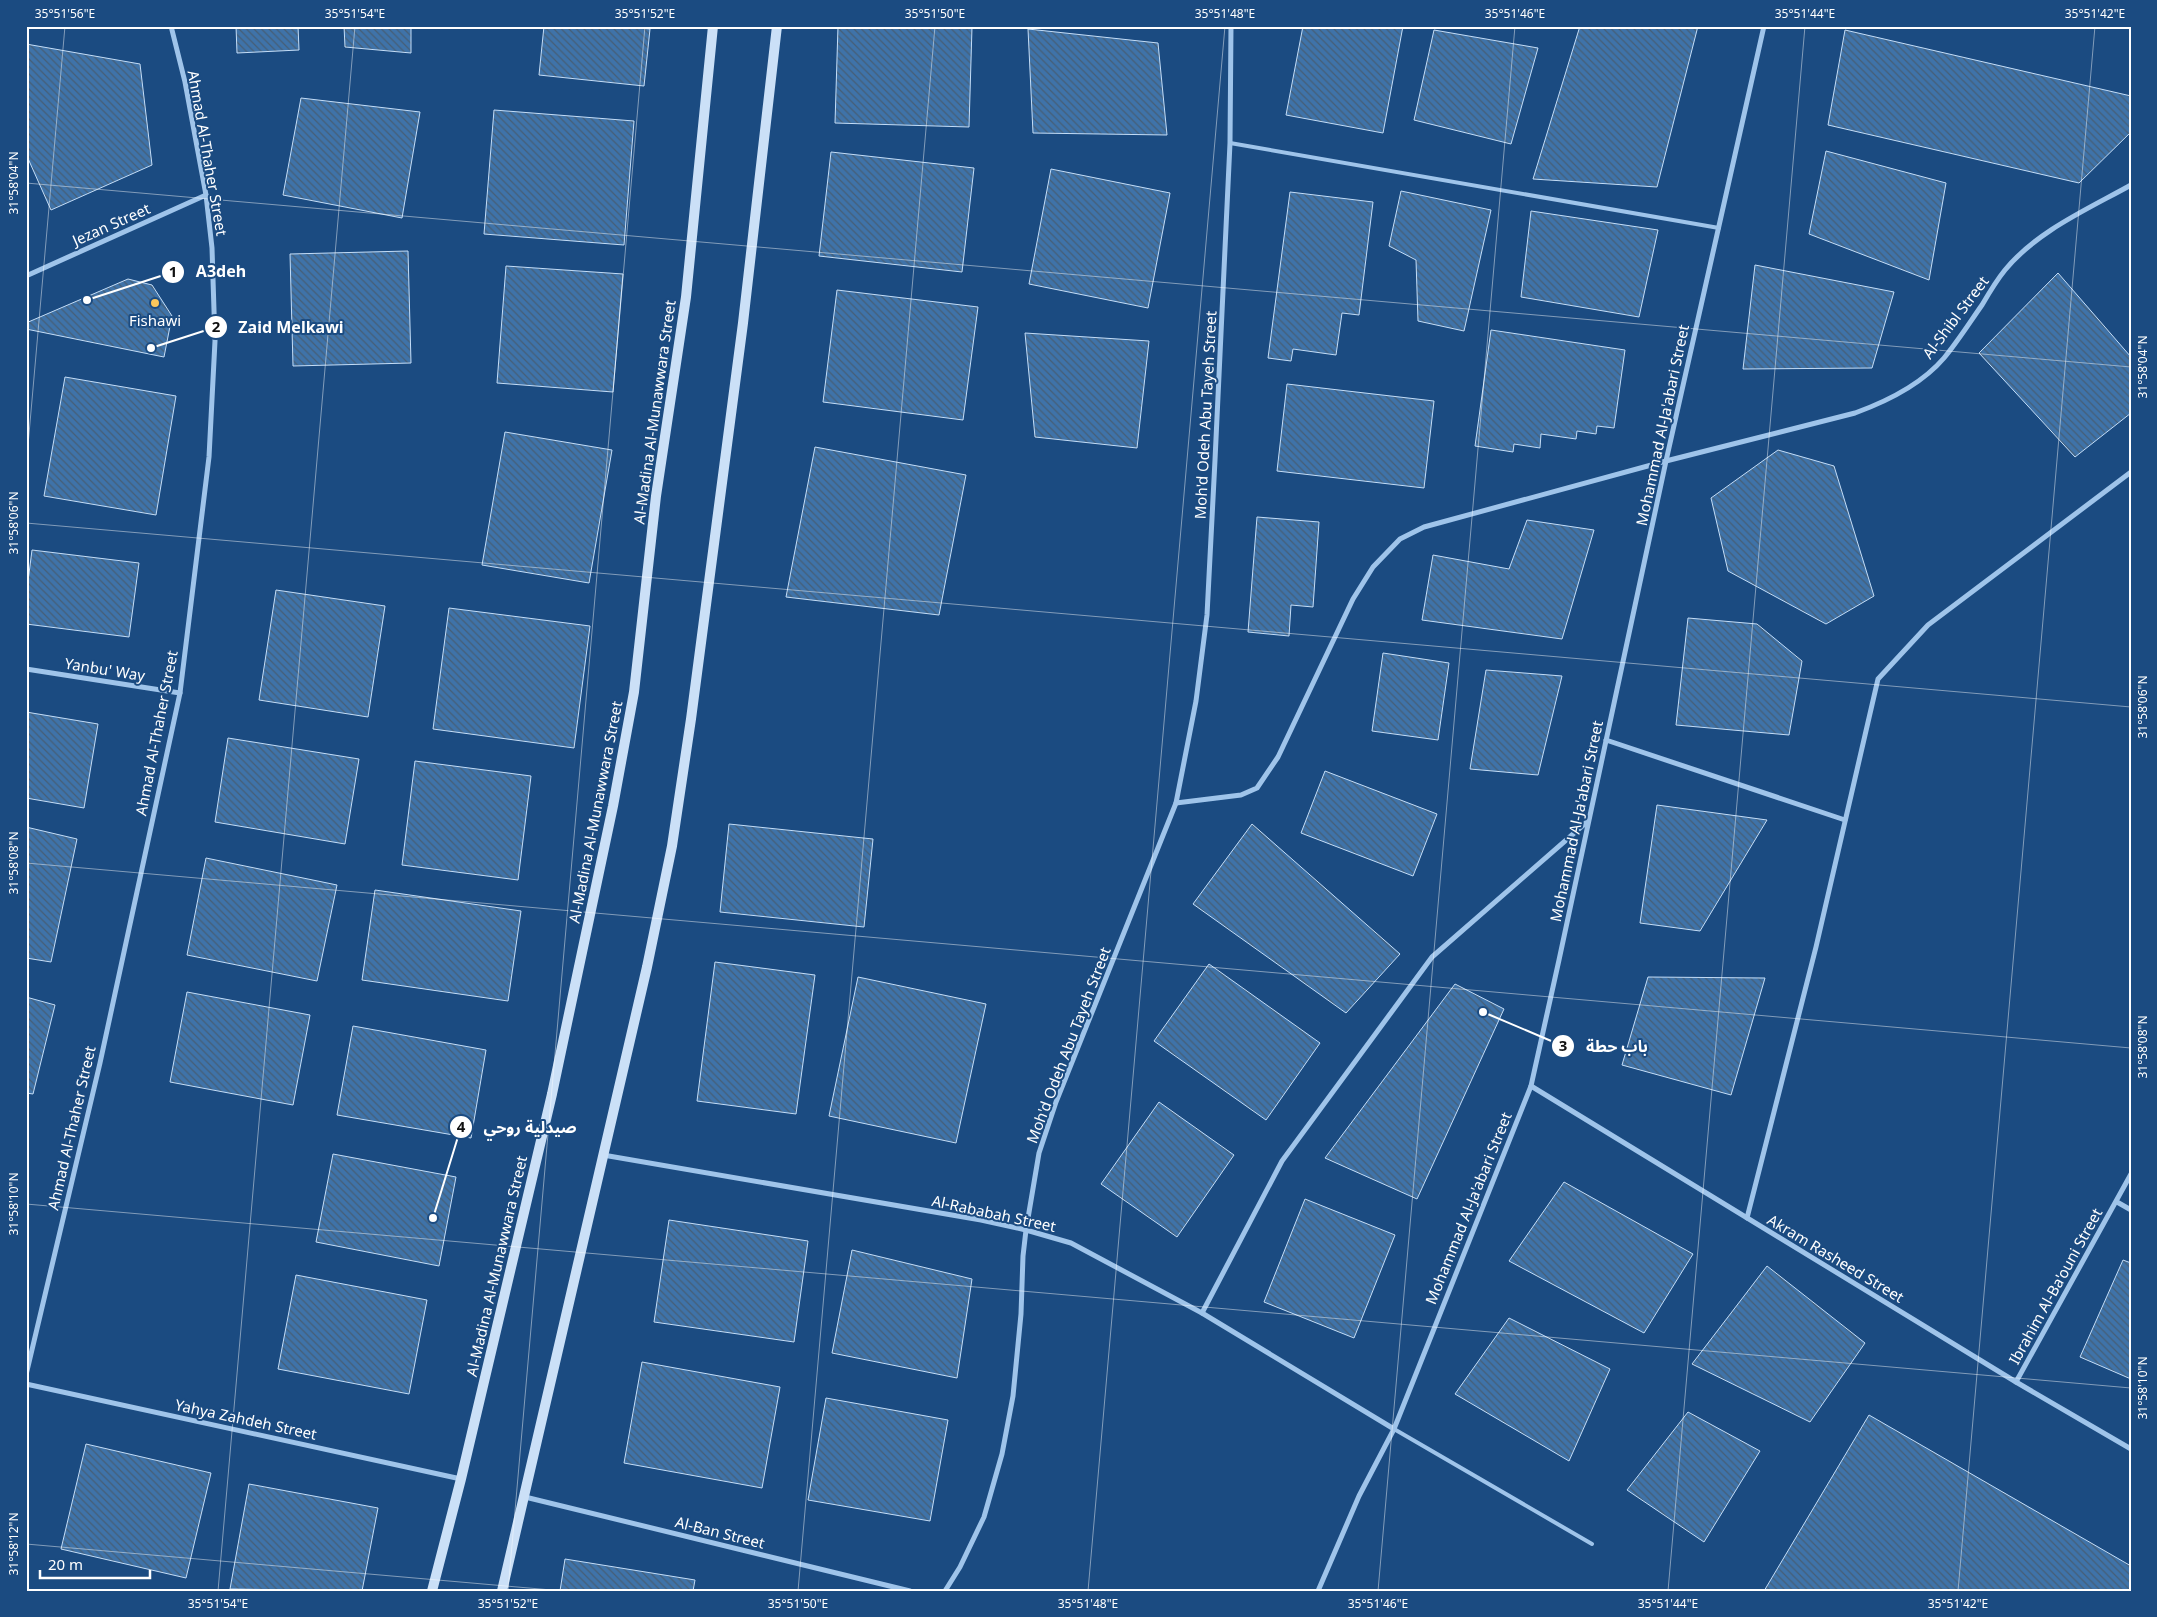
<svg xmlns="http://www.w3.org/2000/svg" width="2157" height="1617" viewBox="0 0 2157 1617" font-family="'Noto Sans','Noto Sans Arabic',sans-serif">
	<defs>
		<pattern id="building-back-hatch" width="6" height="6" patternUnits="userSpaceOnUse" patternTransform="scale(1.25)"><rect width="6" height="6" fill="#3f73a9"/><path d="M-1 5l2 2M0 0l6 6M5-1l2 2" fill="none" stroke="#465e76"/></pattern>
	</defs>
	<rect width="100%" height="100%" fill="#1b4b81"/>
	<!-- building -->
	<g fill="url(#building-back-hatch)" stroke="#c4ddf7">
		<polygon points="236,26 298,26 299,50 237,53"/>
		<polygon points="344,26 411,26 411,53 345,47"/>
		<polygon points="544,26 625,26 650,29 644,86 539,75"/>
		<polygon points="838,26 972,27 969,127 835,123"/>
		<polygon points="1303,26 1403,26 1383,133 1286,115"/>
		<polygon points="1580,26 1698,26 1657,187 1533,179"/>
		<polygon points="1028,29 1158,43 1167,135 1033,133"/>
		<polygon points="1434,30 1538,48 1511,144 1414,120"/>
		<polygon points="1845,30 2131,96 2131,132 2079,183 1828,125"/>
		<polygon points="26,44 140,64 152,165 51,210 26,154"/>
		<polygon points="301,98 420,112 402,218 283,195"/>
		<polygon points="494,110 634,121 624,245 484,234"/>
		<polygon points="1826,151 1946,183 1929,280 1809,234"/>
		<polygon points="831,152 974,168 962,272 819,256"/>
		<polygon points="1051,169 1170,193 1148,308 1029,284"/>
		<polygon points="1401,191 1491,210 1464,331 1418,321 1416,260 1389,246"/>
		<polygon points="1290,192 1373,202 1359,315 1342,313 1336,355 1293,349 1291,361 1268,358"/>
		<polygon points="1531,211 1658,230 1639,317 1521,297"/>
		<polygon points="408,251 411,363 293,366 290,254"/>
		<polygon points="1755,265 1894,292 1872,368 1743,369"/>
		<polygon points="506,266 623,274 613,392 497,383"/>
		<polygon points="2058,273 2131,357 2131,413 2075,457 1979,353"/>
		<polygon points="128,279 152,285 172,316 164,357 26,329 26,323"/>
		<polygon points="837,290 978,307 963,420 823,402"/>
		<polygon points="1491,330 1625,350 1614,428 1597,426 1596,434 1577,431 1576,439 1541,434 1540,448 1514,444 1513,452 1475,446"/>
		<polygon points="1025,333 1149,341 1137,448 1035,437"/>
		<polygon points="65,377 176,396 156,515 44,496"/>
		<polygon points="1287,384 1434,401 1424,488 1277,471"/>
		<polygon points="505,432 612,450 589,583 482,565"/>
		<polygon points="815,447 966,475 939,615 786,597"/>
		<polygon points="1778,450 1834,466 1874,596 1826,624 1728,571 1711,498"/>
		<polygon points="1257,517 1319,522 1313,607 1291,605 1289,636 1248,632"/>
		<polygon points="1527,520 1594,530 1562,639 1422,620 1433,555 1509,569"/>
		<polygon points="32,550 139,563 129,637 26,624 26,597"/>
		<polygon points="276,590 385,606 368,717 259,700"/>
		<polygon points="449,608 590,626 574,748 433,729"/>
		<polygon points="1688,618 1757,624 1802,661 1789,735 1676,725"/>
		<polygon points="1383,653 1449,663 1438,740 1372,731"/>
		<polygon points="1486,670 1562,676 1538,775 1470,769"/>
		<polygon points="26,712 98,724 84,808 26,798"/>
		<polygon points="228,738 359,759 345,844 215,822"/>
		<polygon points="415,761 531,776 518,880 402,865"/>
		<polygon points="1325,771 1437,814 1413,876 1301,833"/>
		<polygon points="1657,805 1767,820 1700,931 1640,923"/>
		<polygon points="729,824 873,839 864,927 720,912"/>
		<polygon points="1252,824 1400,954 1346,1013 1193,904"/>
		<polygon points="26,827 77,839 51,962 26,958"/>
		<polygon points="206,858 337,885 317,981 187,955"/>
		<polygon points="375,890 521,911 508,1001 362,980"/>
		<polygon points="715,962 815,975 796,1114 697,1101"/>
		<polygon points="1209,964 1320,1043 1266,1120 1154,1041"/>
		<polygon points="858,977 986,1004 956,1143 829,1116"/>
		<polygon points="1648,977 1765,978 1731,1095 1622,1065"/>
		<polygon points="1455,984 1504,1009 1417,1199 1325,1158"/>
		<polygon points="187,992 310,1015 293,1105 170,1082"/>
		<polygon points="26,997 55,1005 33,1094 26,1093"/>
		<polygon points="353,1026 486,1050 471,1138 337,1115"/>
		<polygon points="1159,1102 1234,1155 1177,1237 1101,1184"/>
		<polygon points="333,1154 456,1177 439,1266 316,1242"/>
		<polygon points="1564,1182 1693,1254 1644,1333 1509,1261"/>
		<polygon points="1305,1199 1395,1235 1354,1338 1264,1302"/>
		<polygon points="669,1220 808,1241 794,1342 654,1322"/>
		<polygon points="852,1250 972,1279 957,1378 832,1353"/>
		<polygon points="2123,1260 2131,1263 2131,1379 2080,1357"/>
		<polygon points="1767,1266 1865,1343 1810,1422 1692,1364"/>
		<polygon points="296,1275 427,1300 409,1394 278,1369"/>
		<polygon points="1509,1318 1610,1369 1569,1461 1455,1394"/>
		<polygon points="642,1362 780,1387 762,1488 624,1463"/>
		<polygon points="826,1398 948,1420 930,1521 808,1500"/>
		<polygon points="1688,1412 1760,1451 1704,1542 1627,1490"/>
		<polygon points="1869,1415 2131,1566 2131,1591 1764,1591"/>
		<polygon points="86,1444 211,1473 186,1578 61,1549"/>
		<polygon points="249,1484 378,1508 362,1591 230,1589"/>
		<polygon points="565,1559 695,1580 693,1591 560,1591"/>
	</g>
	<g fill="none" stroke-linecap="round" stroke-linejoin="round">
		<!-- service -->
		<g stroke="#9fc4ea" stroke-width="4">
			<polyline points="1230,143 1719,228"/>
			<polyline points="1394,1429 1592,1544"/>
		</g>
		<!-- minor -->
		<g stroke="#9fc4ea" stroke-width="5">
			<polyline points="26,276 206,195"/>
			<polyline points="26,669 180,693"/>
			<polyline points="1606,740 1845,820"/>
			<path d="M1176,803L1241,795L1257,788L1278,757L1353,599L1373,567L1400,539L1424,527L1666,461L1855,413C1888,401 1921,385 1944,358C1958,341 1970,322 1982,305C1989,293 1996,281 2005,270C2037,231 2088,209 2131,185"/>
			<polyline points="1531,1086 2016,1382 2131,1449"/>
			<polyline points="603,1155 981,1220 1026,1230 1071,1243 1202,1313 1394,1429"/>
			<polyline points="2117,1202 2131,1210"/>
			<polyline points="1747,1218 1816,947 1878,679 1928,625 2131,472"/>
			<polyline points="1202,1313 1282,1161 1432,957 1588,821"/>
			<polyline points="26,1375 100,1063 180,693 209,457 215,341 212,248 206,195 185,82 171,26"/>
			<polyline points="2016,1382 2131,1174"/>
			<polyline points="26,1384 461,1479"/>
			<polyline points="525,1497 910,1591"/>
			<polyline points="945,1591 960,1567 984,1517 1002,1454 1013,1396 1021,1314 1023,1256 1026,1230 1039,1153 1056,1102 1176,803 1196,701 1207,615 1215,460 1230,143 1231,26"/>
			<polyline points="1318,1591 1359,1496 1394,1429 1531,1086 1559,960 1666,461 1764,26"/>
		</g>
		<!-- secondary -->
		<g stroke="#cbe0f7" stroke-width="10">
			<polyline points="432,1591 461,1479 552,1094 613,806 634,692 656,496 686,297 713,26"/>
			<polyline points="502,1591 647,967 672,846 691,719 743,323 777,26"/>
		</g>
	</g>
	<!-- ticks -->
	<path fill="none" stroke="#fff" stroke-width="1" stroke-opacity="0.45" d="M2124,26L2131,27M26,183L2131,367M26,468L65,26M26,523L2131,707M26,863L2131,1048M26,1204L2131,1388M26,1544L563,1591M218,1591L355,26M508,1591L645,26M798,1591L935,26M1088,1591L1225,26M1378,1591L1515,26M1668,1591L1805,26M1958,1591L2095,26"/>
	<!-- markers -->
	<circle fill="#fbc75c" stroke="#1b4b81" stroke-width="2" cx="155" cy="303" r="5"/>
	<g text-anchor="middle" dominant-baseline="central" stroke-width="4" stroke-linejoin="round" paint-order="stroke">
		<!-- street labels -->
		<g font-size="15" fill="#fff" stroke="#1b4b81">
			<text transform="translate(208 153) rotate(80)">Ahmad Al-Thaher Street</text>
			<text transform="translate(111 224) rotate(-24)">Jezan Street</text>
			<text transform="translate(1955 317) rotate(-53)">Al-Shibl Street</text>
			<text transform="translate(654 412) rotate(-82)">Al-Madina Al-Munawwara Street</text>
			<text transform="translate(1205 415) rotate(-87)">Moh'd Odeh Abu Tayeh Street</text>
			<text transform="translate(1662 425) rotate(-78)">Mohammad Al-Ja'abari Street</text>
			<text transform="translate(105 669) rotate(9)">Yanbu' Way</text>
			<text transform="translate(156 733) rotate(-79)">Ahmad Al-Thaher Street</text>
			<text transform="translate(595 812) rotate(-79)">Al-Madina Al-Munawwara Street</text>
			<text transform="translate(1576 821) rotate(-78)">Mohammad Al-Ja'abari Street</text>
			<text transform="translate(1068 1045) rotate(-69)">Moh'd Odeh Abu Tayeh Street</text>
			<text transform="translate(71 1128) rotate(-77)">Ahmad Al-Thaher Street</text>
			<text transform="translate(1468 1208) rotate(-68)">Mohammad Al-Ja'abari Street</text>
			<text transform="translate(994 1213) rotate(12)">Al-Rababah Street</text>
			<text transform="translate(1836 1258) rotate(31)">Akram Rasheed Street</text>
			<text transform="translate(496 1266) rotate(-77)">Al-Madina Al-Munawwara Street</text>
			<text transform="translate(2055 1286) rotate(-61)">Ibrahim Al-Ba'ouni Street</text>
			<text transform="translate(246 1419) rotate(12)">Yahya Zahdeh Street</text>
			<text transform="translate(720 1532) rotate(14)">Al-Ban Street</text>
		</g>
		<!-- poi labels -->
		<g font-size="15" fill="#fff" stroke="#1b4b81">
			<text x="155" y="320">Fishawi</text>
		</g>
	</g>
	<!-- callouts -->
	<path fill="none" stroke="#fff" stroke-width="2" d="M87 300L173 272M151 348L216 327M1483 1012L1563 1046M433 1218L461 1127"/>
	<g fill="#fff" stroke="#1b4b81" stroke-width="2">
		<circle cx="87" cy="300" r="5"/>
		<circle cx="151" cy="348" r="5"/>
		<circle cx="1483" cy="1012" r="5"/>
		<circle cx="433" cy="1218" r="5"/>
		<circle cx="173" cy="272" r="12"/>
		<circle cx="216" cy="327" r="12"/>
		<circle cx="1563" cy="1046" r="12"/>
		<circle cx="461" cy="1127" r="12"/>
	</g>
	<g font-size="15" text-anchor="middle" font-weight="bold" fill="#111">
		<text x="173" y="277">1</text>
		<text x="216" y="332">2</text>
		<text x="1563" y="1051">3</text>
		<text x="461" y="1132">4</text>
	</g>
	<g font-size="16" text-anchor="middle" font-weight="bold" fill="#fff" stroke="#1b4b81" stroke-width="4" stroke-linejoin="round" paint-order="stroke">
		<text x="221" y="277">A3deh</text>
		<text x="291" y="333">Zaid Melkawi</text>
		<text x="1617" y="1052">باب حطة</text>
		<text x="530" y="1133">صيدلية روحي</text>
	</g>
	<!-- border -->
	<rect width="2157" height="1617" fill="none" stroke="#1b4b81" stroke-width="55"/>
	<!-- scale -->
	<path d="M40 1570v8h110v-8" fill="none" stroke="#ffffff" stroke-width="2.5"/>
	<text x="48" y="1570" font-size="15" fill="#ffffff" stroke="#1b4b81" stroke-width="4" paint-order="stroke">20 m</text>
	<rect x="28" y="28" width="2102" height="1562" fill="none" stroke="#fff" stroke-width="2"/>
	<g font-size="12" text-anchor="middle" fill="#fff">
		<text x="65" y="18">35°51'56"E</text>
		<text x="355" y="18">35°51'54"E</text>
		<text x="645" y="18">35°51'52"E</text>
		<text x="935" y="18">35°51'50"E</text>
		<text x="1225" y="18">35°51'48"E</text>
		<text x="1515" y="18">35°51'46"E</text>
		<text x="1805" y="18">35°51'44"E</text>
		<text x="2095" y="18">35°51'42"E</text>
		<text transform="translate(14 183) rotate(-90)" y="4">31°58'04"N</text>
		<text transform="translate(2143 367) rotate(-90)" y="4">31°58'04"N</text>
		<text transform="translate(14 523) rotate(-90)" y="4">31°58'06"N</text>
		<text transform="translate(2143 707) rotate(-90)" y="4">31°58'06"N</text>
		<text transform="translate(14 863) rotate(-90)" y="4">31°58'08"N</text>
		<text transform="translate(2143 1047) rotate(-90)" y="4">31°58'08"N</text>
		<text transform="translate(14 1204) rotate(-90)" y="4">31°58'10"N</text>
		<text transform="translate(2143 1388) rotate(-90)" y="4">31°58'10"N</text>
		<text transform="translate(14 1544) rotate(-90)" y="4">31°58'12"N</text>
		<text x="218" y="1608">35°51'54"E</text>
		<text x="508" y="1608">35°51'52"E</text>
		<text x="798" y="1608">35°51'50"E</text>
		<text x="1088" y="1608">35°51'48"E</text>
		<text x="1378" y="1608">35°51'46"E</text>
		<text x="1668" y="1608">35°51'44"E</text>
		<text x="1958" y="1608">35°51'42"E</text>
	</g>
</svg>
